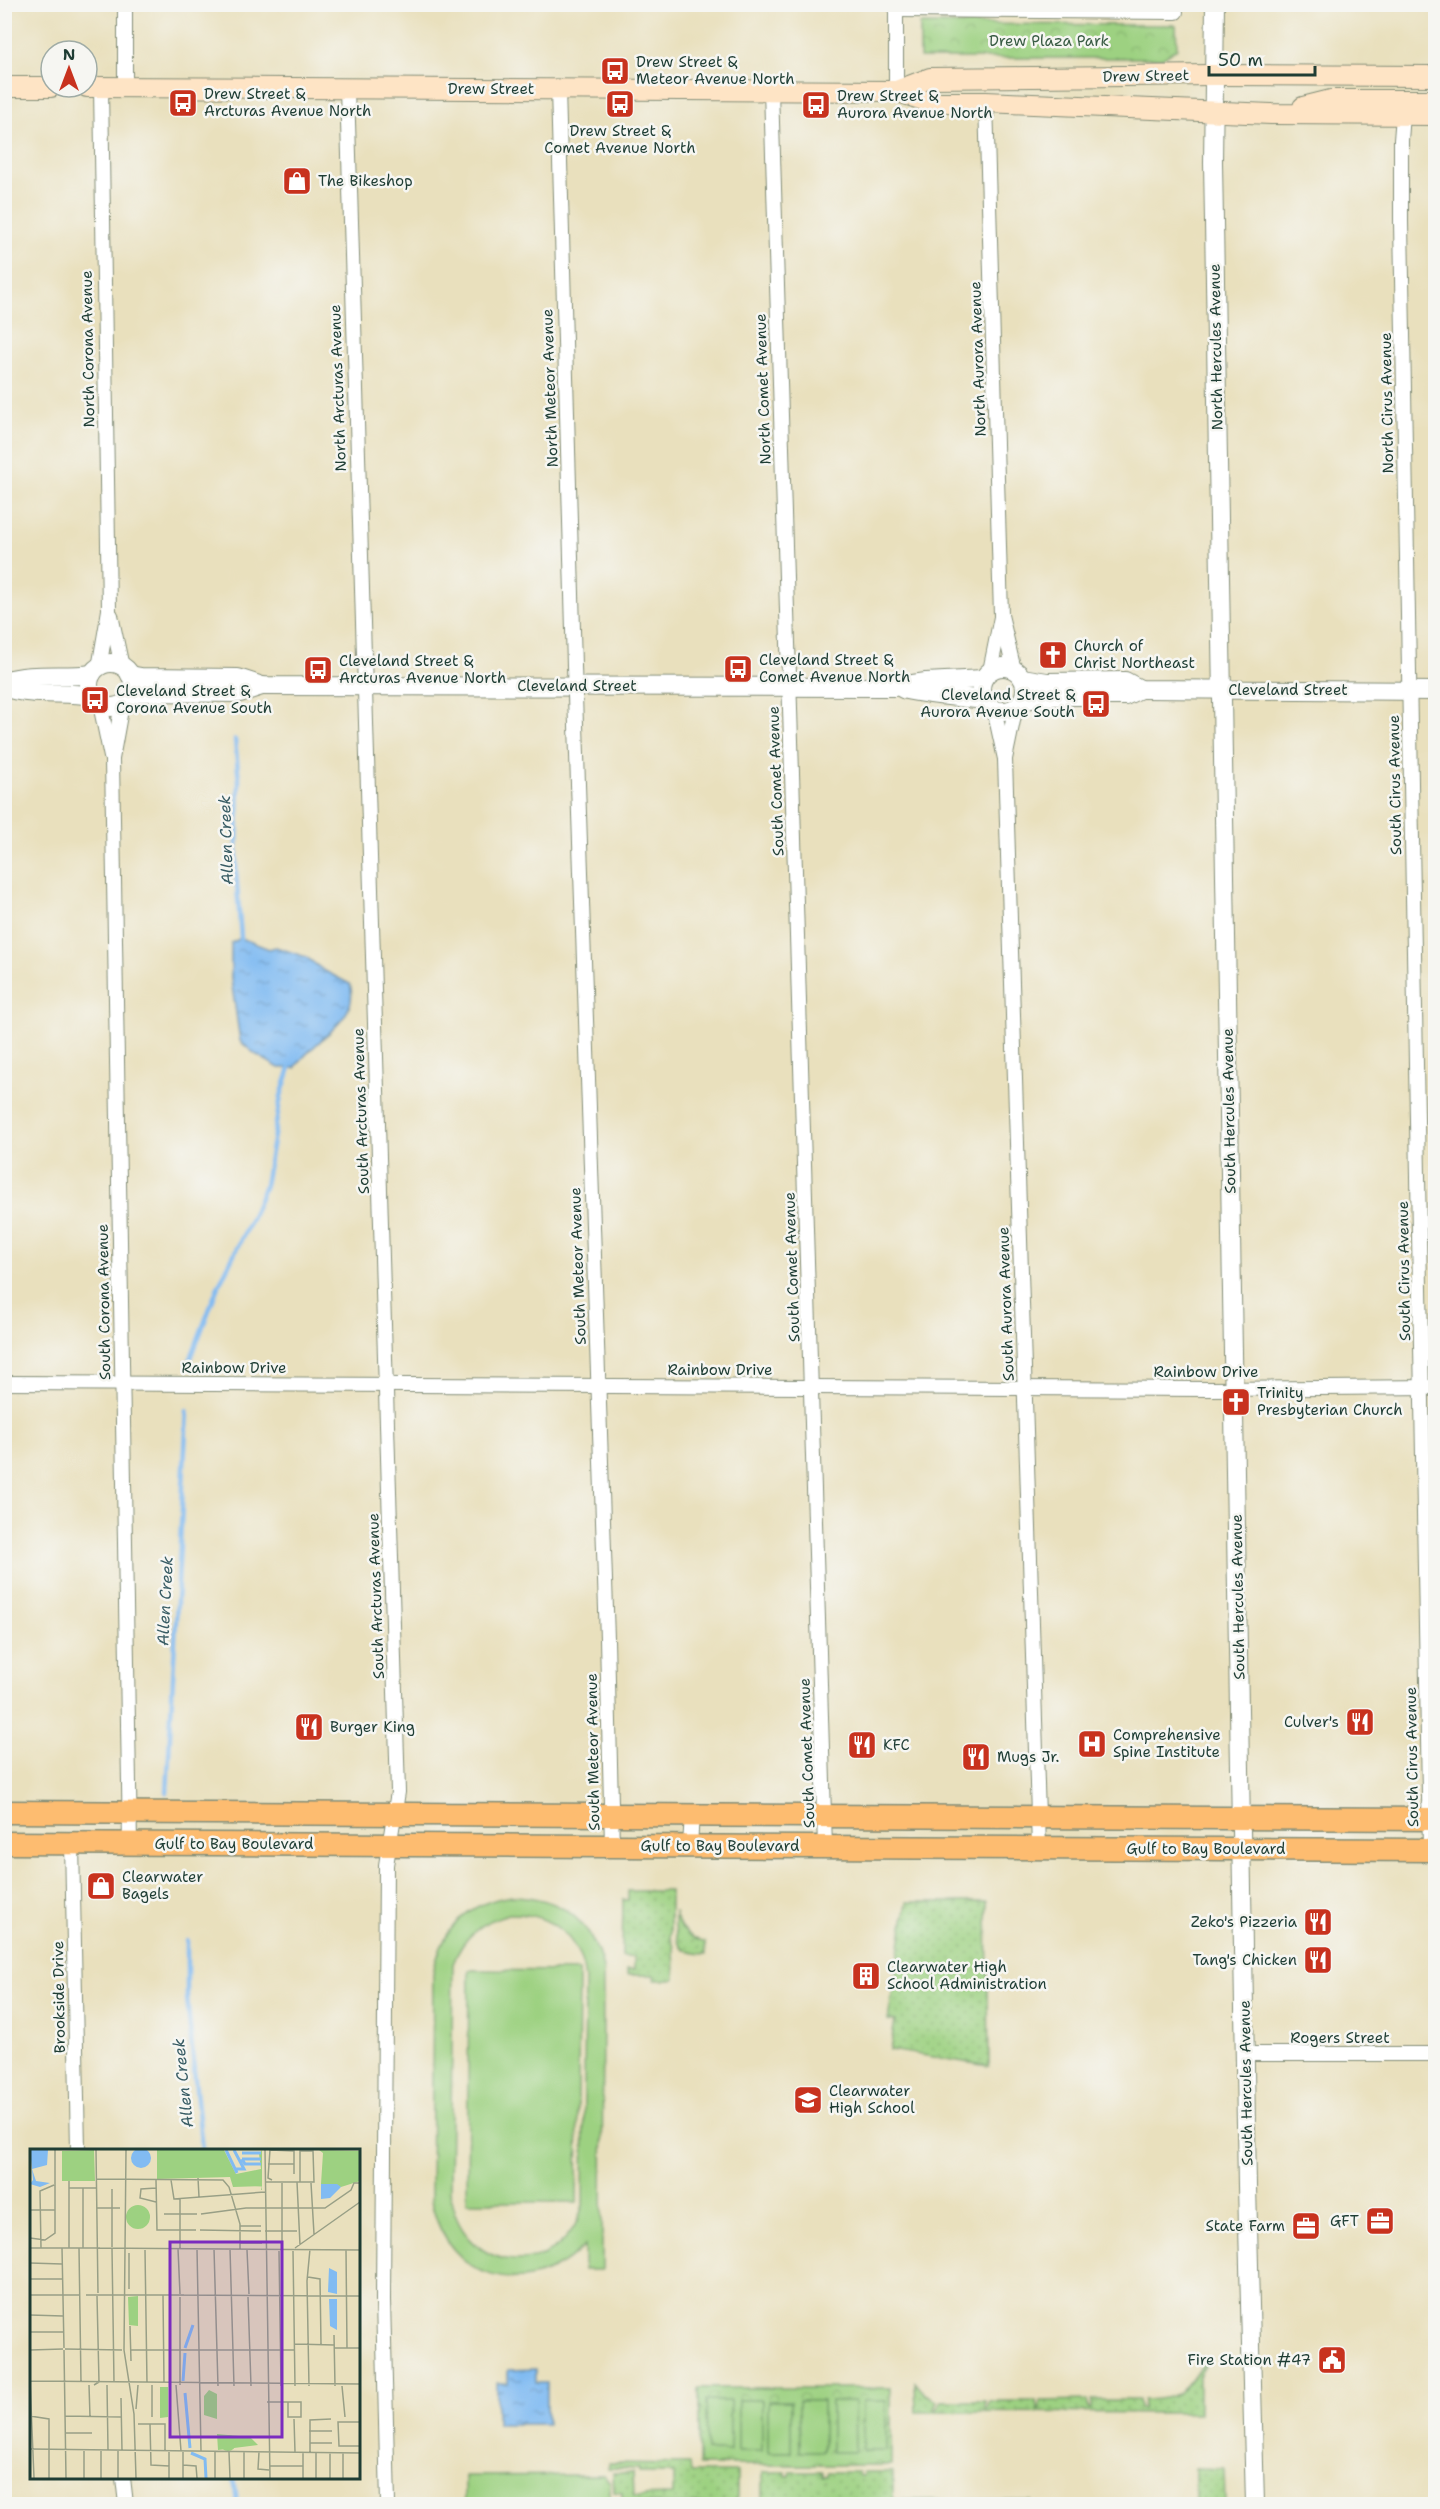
<svg xmlns="http://www.w3.org/2000/svg" width="1440" height="2509" viewBox="0 0 1440 2509" font-family="'Shantell Sans',sans-serif">
	<defs>
		<pattern id="grass-dots" width="8" height="8" patternUnits="userSpaceOnUse" patternTransform="scale(1.5)"><rect width="8" height="8" fill="#9dd181"/><path d="M2 2h.1M6 6h.1" fill="none" stroke="#87b470" stroke-width="1.8" stroke-linecap="round"/></pattern>
		<pattern id="park-crowns" width="20" height="18" patternUnits="userSpaceOnUse" patternTransform="scale(1.5)"><rect width="20" height="18" fill="#9dd181"/><path d="M2 6a3 3 0 1 1 6 0M12 15a3 3 0 1 1 6 0" fill="none" stroke="#87b470"/></pattern>
		<pattern id="water-ripples" width="26" height="14" patternUnits="userSpaceOnUse" patternTransform="scale(1.5)"><rect width="26" height="14" fill="#81bbf2"/><path d="M2 4q2-2 4 0t4 0M15 11q2-2 4 0t4 0" fill="none" stroke="#6999c5"/></pattern>
	</defs>
	<rect width="100%" height="100%" fill="#f6f6f2"/>
	<filter id="ink" filterUnits="userSpaceOnUse"><feTurbulence type="fractalNoise" baseFrequency=".0167" numOctaves="2"/><feDisplacementMap in="SourceGraphic" scale="12" xChannelSelector="R" yChannelSelector="G"/><feConvolveMatrix kernelMatrix="1 2 1 2 8 2 1 2 1" color-interpolation-filters="sRGB"/></filter>
	<filter id="wash" filterUnits="userSpaceOnUse"><feTurbulence type="fractalNoise" baseFrequency=".008" numOctaves="4" result="noise"/><feDisplacementMap in="SourceGraphic" scale="24" xChannelSelector="R" yChannelSelector="G"/><feGaussianBlur stdDeviation="1.35" result="paint"/><feColorMatrix in="noise" values="0 0 0 0 0 0 0 0 0 0 0 0 0 0 0 0 0 1.4 0 .05"/><feComposite in="paint" operator="in"/></filter>
	<g filter="url(#wash)">
		<rect width="100%" height="100%" fill="#e9e0bd"/>
		<!-- grass -->
		<g fill="url(#grass-dots)" stroke="#5e875a" stroke-width="1.5">
			<polygon points="628,1891 670,1891 670,1937 674,1947 675,1978 672,1980 655,1980 654,1975 627,1975 627,1970 634,1970 634,1957 622,1957 623,1900 628,1900"/>
			<polygon points="907,1902 987,1902 989,2066 890,2050 895,2021 888,2020"/>
			<path d="M675,1911C678,1930 689,1937 705,1943L706,1954C674,1954 675,1939 675,1911Z"/>
			<path d="M1202,2364H1206L1199,2376V2413L916,2412L915,2382L925,2394L937,2400L934,2409L936,2410L941,2401H985V2409L987,2410L989,2401H1036L1037,2409L1039,2410L1040,2401L1088,2400V2409H1091L1092,2400H1139L1140,2408L1143,2409L1144,2400C1178,2399 1185,2392 1202,2364Z"/>
			<polygon points="609,2463 690,2464 691,2472 737,2472 737,2501 763,2501 763,2472 786,2472 786,2476 790,2476 791,2472 822,2472 822,2476 826,2476 827,2472 858,2472 859,2476 863,2476 863,2472 893,2472 893,2500 1031,2500 1031,2504 622,2504 622,2493 614,2492 613,2473 633,2473 634,2496 673,2495 673,2473 639,2473 639,2469 608,2468"/>
			<polygon points="1195,2468 1224,2469 1225,2504 1195,2504"/>
		</g>
		<!-- park -->
		<g fill="url(#park-crowns)" stroke="#5e875a" stroke-width="1.5">
			<polygon points="920,24 1176,25 1177,48 1162,58 920,58"/>
			<rect x="699" y="2388" width="192" height="77"/>
		</g>
		<!-- pitch -->
		<g fill="#9dd181" stroke="#5e875a" stroke-width="1.5" fill-rule="evenodd">
			<path d="M512,1896C562,1897 591,1920 603,1968L602,2270H584V2246C527,2304 447,2281 431,2200L433,1973C443,1927 466,1903 512,1896ZM509,1914C551,1912 581,1938 585,1980L583,2206C559,2286 458,2274 450,2191L453,1964C463,1937 481,1921 509,1914Z"/>
			<polygon points="469,1970 579,1971 577,2202 467,2202"/>
			<rect x="738" y="2400" width="24" height="51"/>
			<polygon points="706,2401 730,2401 730,2451 707,2451"/>
			<rect x="768" y="2401" width="23" height="51"/>
			<polygon points="799,2401 823,2401 823,2451 800,2451"/>
			<polygon points="831,2401 854,2401 855,2452 831,2452"/>
			<rect x="863" y="2401" width="23" height="50"/>
			<polygon points="603,2475 610,2482 610,2504 465,2504 465,2476"/>
		</g>
		<!-- water -->
		<g fill="url(#water-ripples)" stroke="#507c93" stroke-width="1.5">
			<path d="M241,938L269,949L276,947L306,957L323,970L350,984C361,1021 313,1039 295,1068H279L255,1054L240,1041L231,979V943Z"/>
			<polygon points="536,2369 536,2383 547,2383 547,2424 497,2424 497,2383 508,2383 508,2370"/>
		</g>
		<g fill="none" stroke-linecap="round" stroke-linejoin="round">
			<!-- stream -->
			<g stroke="#81bbf2" stroke-width="4.5">
				<polyline points="235,740 239,781 236,872 241,938"/>
				<polyline points="188,1366 217,1289 252,1217 265,1185 281,1096 290,1068"/>
				<polyline points="167,1793 187,1410"/>
				<polyline points="187,1941 187,1998 202,2150"/>
				<polyline points="234,2478 237,2504"/>
			</g>
		</g>
	</g>
	<g filter="url(#ink)">
		<g fill="none" stroke-linecap="round" stroke-linejoin="round">
			<!-- minor casing -->
			<g stroke="#848e78" stroke-width="16">
				<g id="minor">
					<polyline points="896,10 1176,12"/>
					<polyline points="125,87 125,4"/>
					<polyline points="347,88 398,1792 386,1865 383,2300 388,2504"/>
					<polyline points="558,89 574,666 607,1639 612,1846"/>
					<polyline points="771,90 825,1847"/>
					<polyline points="896,91 896,4"/>
					<polyline points="986,102 1001,615 1014,670"/>
					<polyline points="1403,115 1401,140 1401,222 1430,1850"/>
					<polyline points="111,615 122,667"/>
					<polyline points="99,668 109,610 101,87"/>
					<polyline points="990,671 1001,617"/>
					<polyline points="100,704 111,757"/>
					<polyline points="122,704 112,759 130,1844"/>
					<polyline points="994,709 1005,759 1039,1848"/>
					<polyline points="1005,759 1016,706"/>
					<polyline points="4,1383 1210,1389 1436,1387"/>
					<polyline points="72,1843 78,2150"/>
					<polyline points="690,1845 692,1815"/>
					<polyline points="1245,2054 1436,2054"/>
					<polyline points="123,2478 126,2504"/>
				</g>
			</g>
			<!-- tertiary casing -->
			<g stroke="#848e78" stroke-width="20">
				<g id="tertiary">
					<polyline points="1215,4 1213,162 1247,2186 1255,2504"/>
					<circle cx="111" cy="685" r="22"/>
					<circle cx="1003" cy="689" r="22"/>
					<polyline points="130,675 141,677 238,678 262,686 893,687 926,682 983,679"/>
					<polyline points="1022,678 1047,682 1125,681 1140,689 1436,691"/>
					<path d="M4,681C32,672 64,678 92,674"/>
					<path d="M4,687C31,697 64,691 92,696"/>
					<path d="M903,689C930,696 957,696 984,700"/>
					<polyline points="130,696 143,692 240,693 262,686"/>
					<polyline points="1022,701 1047,696 1125,696 1140,689"/>
				</g>
			</g>
			<!-- secondary casing -->
			<g stroke="#848e78" stroke-width="22">
				<g id="secondary">
					<polyline points="4,87 51,87"/>
					<polyline points="87,87 896,91 929,102 986,102 1271,114 1436,115"/>
					<polyline points="896,91 930,78 1214,75 1436,76"/>
					<polyline points="1303,107 1331,100 1436,100"/>
				</g>
			</g>
			<!-- primary casing -->
			<g stroke="#848e78" stroke-width="25">
				<g id="primary">
					<polyline points="4,1812 1436,1819"/>
					<polyline points="4,1843 1436,1850"/>
				</g>
			</g>
			<!-- minor -->
			<use href="#minor" stroke="#fff" stroke-width="14"/>
			<!-- tertiary -->
			<use href="#tertiary" stroke="#fff" stroke-width="18"/>
			<!-- secondary -->
			<use href="#secondary" stroke="#fee4c5" stroke-width="20"/>
			<!-- primary -->
			<use href="#primary" stroke="#fdbc6f" stroke-width="22"/>
		</g>
	</g>
	<!-- icons -->
	<defs>
		<g id="bus-square" transform="scale(1.5)"><rect x="-9" y="-9" width="18" height="18" rx="4" fill="#c8321e" stroke="#f6f6f2"/><path d="M-5-6H5V4H4V6H2V4H-2V6H-4V4H-5ZM-3.5-4V0h7V-4ZM-3.5 1.2v1.5H-2V1.2ZM2 1.2v1.5H3.5V1.2Z" fill="#fff"/></g>
		<g id="shop-square" transform="scale(1.5)"><rect x="-9" y="-9" width="18" height="18" rx="4" fill="#c8321e" stroke="#f6f6f2"/><path d="M-5-2.5h2.3a2.7 3.5 0 0 1 5.4 0H5L5.5 6h-11ZM-1.5-2.5h3a1.5 2.3 0 0 0-3 0Z" fill="#fff"/></g>
		<g id="church-square" transform="scale(1.5)"><rect x="-9" y="-9" width="18" height="18" rx="4" fill="#c8321e" stroke="#f6f6f2"/><path d="M-1.2-6h2.4v3.5h3.3v2.4h-3.3V6h-2.4V-.1h-3.3v-2.4h3.3Z" fill="#fff"/></g>
		<g id="restaurant-square" transform="scale(1.5)"><rect x="-9" y="-9" width="18" height="18" rx="4" fill="#c8321e" stroke="#f6f6f2"/><path d="M-5-6h1v4h1v-4h1v4h1v-4h1v5L-1.5 .5V6h-2V.5L-5-1ZM5-6V6H3V1.5H1.5Q1.5-4 5-6Z" fill="#fff"/></g>
		<g id="hospital-square" transform="scale(1.5)"><rect x="-9" y="-9" width="18" height="18" rx="4" fill="#c8321e" stroke="#f6f6f2"/><path d="M-5-5h3v3.5h4V-5h3V5h-3V1.5h-4V5h-3Z" fill="#fff"/></g>
		<g id="building-square" transform="scale(1.5)"><rect x="-9" y="-9" width="18" height="18" rx="4" fill="#c8321e" stroke="#f6f6f2"/><path d="M-4-6H4V6H1V3H-1V6H-4ZM-2.5-4.3h1.7v1.8h-1.7ZM.8-4.3h1.7v1.8H.8ZM-2.5-1h1.7V.8h-1.7ZM.8-1h1.7V.8H.8Z" fill="#fff"/></g>
		<g id="school-square" transform="scale(1.5)"><rect x="-9" y="-9" width="18" height="18" rx="4" fill="#c8321e" stroke="#f6f6f2"/><path d="M0-5L7-2L0 1L-7-2ZM-4 1L0 2.5L4 1V4Q0 6-4 4Z" fill="#fff"/></g>
		<g id="office-square" transform="scale(1.5)"><rect x="-9" y="-9" width="18" height="18" rx="4" fill="#c8321e" stroke="#f6f6f2"/><path d="M-6-3h4V-5.5h4V-3h4V5H-6ZM-1-4.5V-3h2v-1.5ZM-6 0V1H6V0Z" fill="#fff"/></g>
		<g id="civic-square" transform="scale(1.5)"><rect x="-9" y="-9" width="18" height="18" rx="4" fill="#c8321e" stroke="#f6f6f2"/><path d="M-.6-6.5H3V-4.5H.6V-3L4-1V1h2V6H-6V1h2V-1L-.6-3ZM-1.2 2.5V6h2.4V2.5Z" fill="#fff"/></g>
	</defs>
	<g fill-rule="evenodd">
		<use href="#bus-square" x="615" y="71"/>
		<use href="#bus-square" x="183" y="103"/>
		<use href="#bus-square" x="620" y="104"/>
		<use href="#bus-square" x="816" y="105"/>
		<use href="#shop-square" x="297" y="181"/>
		<use href="#church-square" x="1053" y="655"/>
		<use href="#bus-square" x="738" y="669"/>
		<use href="#bus-square" x="318" y="670"/>
		<use href="#bus-square" x="95" y="700"/>
		<use href="#bus-square" x="1096" y="704"/>
		<use href="#church-square" x="1236" y="1402"/>
		<use href="#restaurant-square" x="1360" y="1722"/>
		<use href="#restaurant-square" x="309" y="1727"/>
		<use href="#hospital-square" x="1092" y="1744"/>
		<use href="#restaurant-square" x="862" y="1745"/>
		<use href="#restaurant-square" x="976" y="1757"/>
		<use href="#shop-square" x="101" y="1886"/>
		<use href="#restaurant-square" x="1318" y="1922"/>
		<use href="#restaurant-square" x="1318" y="1960"/>
		<use href="#building-square" x="866" y="1976"/>
		<use href="#school-square" x="808" y="2100"/>
		<use href="#office-square" x="1380" y="2221"/>
		<use href="#office-square" x="1306" y="2226"/>
		<use href="#civic-square" x="1332" y="2360"/>
	</g>
	<g text-anchor="middle" dominant-baseline="central" stroke-width="5" stroke-linejoin="round" paint-order="stroke">
		<!-- park labels -->
		<g font-size="15" fill="#385b43" stroke="#f6f6f2">
			<text x="1049" y="41">Drew Plaza Park</text>
		</g>
		<!-- poi labels -->
		<g font-size="15" fill="#1f3d34" stroke="#f6f6f2" text-anchor="start">
			<text x="636" y="62">Drew Street &amp;<tspan x="636" dy="17">Meteor Avenue North</tspan></text>
			<text x="204" y="94">Drew Street &amp;<tspan x="204" dy="17">Arcturas Avenue North</tspan></text>
			<text x="837" y="96">Drew Street &amp;<tspan x="837" dy="17">Aurora Avenue North</tspan></text>
			<text x="620" y="131" text-anchor="middle">Drew Street &amp;<tspan x="620" dy="17">Comet Avenue North</tspan></text>
			<text x="318" y="181">The Bikeshop</text>
			<text x="1074" y="646">Church of<tspan x="1074" dy="17">Christ Northeast</tspan></text>
			<text x="759" y="660">Cleveland Street &amp;<tspan x="759" dy="17">Comet Avenue North</tspan></text>
			<text x="339" y="661">Cleveland Street &amp;<tspan x="339" dy="17">Arcturas Avenue North</tspan></text>
			<text x="116" y="691">Cleveland Street &amp;<tspan x="116" dy="17">Corona Avenue South</tspan></text>
			<text x="1075" y="695" text-anchor="end">Cleveland Street &amp;<tspan x="1075" dy="17">Aurora Avenue South</tspan></text>
			<text x="1257" y="1393">Trinity<tspan x="1257" dy="17">Presbyterian Church</tspan></text>
			<text x="1339" y="1722" text-anchor="end">Culver's</text>
			<text x="330" y="1727">Burger King</text>
			<text x="1113" y="1735">Comprehensive<tspan x="1113" dy="17">Spine Institute</tspan></text>
			<text x="883" y="1745">KFC</text>
			<text x="997" y="1757">Mugs Jr.</text>
			<text x="122" y="1877">Clearwater<tspan x="122" dy="17">Bagels</tspan></text>
			<text x="1297" y="1922" text-anchor="end">Zeko's Pizzeria</text>
			<text x="1297" y="1960" text-anchor="end">Tang's Chicken</text>
			<text x="887" y="1967">Clearwater High<tspan x="887" dy="17">School Administration</tspan></text>
			<text x="829" y="2091">Clearwater<tspan x="829" dy="17">High School</tspan></text>
			<text x="1359" y="2221" text-anchor="end">GFT</text>
			<text x="1285" y="2226" text-anchor="end">State Farm</text>
			<text x="1311" y="2360" text-anchor="end">Fire Station #47</text>
		</g>
		<!-- street labels -->
		<g font-size="15" fill="#1f3d34" stroke="#f6f6f2">
			<text transform="translate(1146 76) rotate(-1)">Drew Street</text>
			<text x="491" y="89">Drew Street</text>
			<text transform="translate(1216 347) rotate(-91)">North Hercules Avenue</text>
			<text transform="translate(88 349) rotate(-91)">North Corona Avenue</text>
			<text transform="translate(978 359) rotate(-92)">North Aurora Avenue</text>
			<text transform="translate(338 388) rotate(-92)">North Arcturas Avenue</text>
			<text transform="translate(550 388) rotate(-92)">North Meteor Avenue</text>
			<text transform="translate(763 389) rotate(-92)">North Comet Avenue</text>
			<text transform="translate(1387 403) rotate(-91)">North Cirus Avenue</text>
			<text x="577" y="686">Cleveland Street</text>
			<text x="1288" y="690">Cleveland Street</text>
			<text transform="translate(776 781) rotate(-92)">South Comet Avenue</text>
			<text transform="translate(1395 785) rotate(-91)">South Cirus Avenue</text>
			<text transform="translate(361 1111) rotate(-92)">South Arcturas Avenue</text>
			<text transform="translate(1229 1111) rotate(-91)">South Hercules Avenue</text>
			<text transform="translate(578 1266) rotate(-92)">South Meteor Avenue</text>
			<text transform="translate(792 1267) rotate(-92)">South Comet Avenue</text>
			<text transform="translate(1404 1271) rotate(-91)">South Cirus Avenue</text>
			<text transform="translate(104 1302) rotate(-91)">South Corona Avenue</text>
			<text transform="translate(1006 1304) rotate(-92)">South Aurora Avenue</text>
			<text x="234" y="1368">Rainbow Drive</text>
			<text x="720" y="1370">Rainbow Drive</text>
			<text x="1206" y="1372">Rainbow Drive</text>
			<text transform="translate(376 1596) rotate(-92)">South Arcturas Avenue</text>
			<text transform="translate(1238 1597) rotate(-91)">South Hercules Avenue</text>
			<text transform="translate(593 1752) rotate(-91)">South Meteor Avenue</text>
			<text transform="translate(807 1753) rotate(-92)">South Comet Avenue</text>
			<text transform="translate(1412 1757) rotate(-91)">South Cirus Avenue</text>
			<text x="234" y="1844">Gulf to Bay Boulevard</text>
			<text x="720" y="1846">Gulf to Bay Boulevard</text>
			<text x="1206" y="1849">Gulf to Bay Boulevard</text>
			<text transform="translate(59 1997) rotate(-91)">Brookside Drive</text>
			<text x="1340" y="2038">Rogers Street</text>
			<text transform="translate(1246 2083) rotate(-91)">South Hercules Avenue</text>
		</g>
		<!-- water labels -->
		<g font-size="16" font-style="italic" fill="#385c64" stroke="#f6f6f2">
			<text transform="translate(226 840) rotate(-92)">Allen Creek</text>
			<text transform="translate(165 1601) rotate(-87)">Allen Creek</text>
			<text transform="translate(183 2083) rotate(-96)">Allen Creek</text>
		</g>
	</g>
	<!-- overview -->
	<g transform="translate(30 2149)">
		<rect width="330" height="330" fill="#e9e0bd"/>
		<path d="M127,1H194L206,25L231,20L229,5L232,1V41H203H231L232,37L203,38L200,28L127,30ZM130,238H138V268L130,269ZM187,285L220,288L228,296L188,301Z" fill="#9dd181"/>
		<path d="M289,1L330,2V32L311,38L291,35L293,4ZM96 68a12 12 0 1 1 24 0a12 12 0 1 1-24 0Z" fill="#9dd181"/>
		<path d="M64,1L65,32H32V2ZM108,147V177L99,176L98,148Z" fill="#9dd181"/>
		<path d="M179,241L187,245V270L174,266V247ZM190 294a8 8 0 1 1 16 0a8 8 0 1 1-16 0Z" fill="#9dd181"/>
		<path d="M101 9a10 10 0 1 1 20 0a10 10 0 1 1-20 0ZM0,1H18L17,16L2,20L6,32L20,34L10,38L0,35L3,31ZM291,35H307L311,38L300,49L291,50ZM299,119L307,123V145L298,143ZM299,150H307V181L300,177Z" fill="#81bbf2"/>
		<path fill="none" stroke="#81bbf2" stroke-width="3" d="M196,1L207,24M204,1L214,20H205M212,4H231M212,10L215,15H231M212,10H231M155,199L163,176M153,232L155,204M155,244L160,299M161,304L175,310L176,329"/>
		<path fill="none" stroke="#989f86" stroke-width="1.5" d="M66,1L68,144M96,1L94,201L104,265L106,329M235,1L240,329M238,15H264M168,29L169,48M67,30L193,31L199,38L210,75V100M126,31L127,81H166M141,31L144,50L235,43M242,31L238,29L240,1L264,2V25M39,32V99M235,33H284L283,2H270V33M267,33L270,96M252,34V99M281,34L284,85M39,39H67M53,39V99M126,39L111,40L110,49L126,53M82,40V98M150,50V100M67,59H90M0,61H25M134,65H167M171,65L216,59H295L321,41L324,34H330M210,77H231M170,81L231,82M235,82H267M0,89L15,91L25,84V1M210,94H232M0,99H70M11,99L10,42L24,36M32,99L34,199M49,99L51,233M67,99L330,101M265,99L330,53M82,100L84,233M148,100L150,145M167,100L171,302M184,100L188,237M200,100L204,237M115,101L117,234M217,101L219,145M316,101L317,199M249,102L251,237M263,102L265,237M99,104V140M0,114L32,115M278,128L290,130L291,195M0,130H33M0,146H49M56,146H154M133,146L134,234M140,146L330,147M150,148V236M218,148L221,237M0,166L33,167M100,177L101,212M0,179V199M0,183H34M304,186L305,237M265,195L304,196M304,199H330M35,200L92,201M0,201L33,200M34,201L36,329M100,201H265M0,231L4,329M0,232L330,235M59,236L60,268M64,236L69,233L67,147M77,236L78,301M122,236V268M146,236L151,302M279,237L277,132L280,100M312,237L315,268M91,249L92,302M237,253H271V268H258V253M106,260L108,236M0,267L19,270V329M35,267L91,268M264,270L265,303M330,273H308L309,297H330M108,275H135V302M120,275L121,316L139,317M279,282H302M36,284H62M280,294H302M0,300L330,304M54,301V329M71,301V329M88,301V329M139,302V329M153,302V329M185,303V329M199,303L200,329M214,303V329M229,303L228,320L239,321M280,303V271L301,270M286,304V329M300,304V329M313,304V329M153,316L166,317L167,329M240,317H273M273,329V303"/>
		<path fill="#7b2cbf" fill-opacity="0.15" stroke="#7b2cbf" stroke-width="3" d="M140,93H252V288H140Z"/>
		<rect width="330" height="330" fill="none" stroke="#1f3d34" stroke-width="3"/>
	</g>
	<!-- margin -->
	<rect width="1440" height="2509" fill="none" stroke="#f6f6f2" stroke-width="24"/>
	<!-- north arrow -->
	<g transform="translate(69 69)"><circle r="28" fill="#f6f6f2" stroke="#a0aca6" stroke-width="1.5"/>
	<path d="M0-4.5L10 22L0 15L-10 22Z" fill="#c8321e"/>
	<text y="-9" font-size="16" font-weight="bold" text-anchor="middle" fill="#1f3d34">N</text>
	</g>
	<!-- scale -->
	<path d="M1209 66v9h106v-9" fill="none" stroke="#1f3d34" stroke-width="3"/>
	<text x="1218" y="66" font-size="18" fill="#1f3d34" stroke="#f6f6f2" stroke-width="4.5" paint-order="stroke">50 m</text>
</svg>
